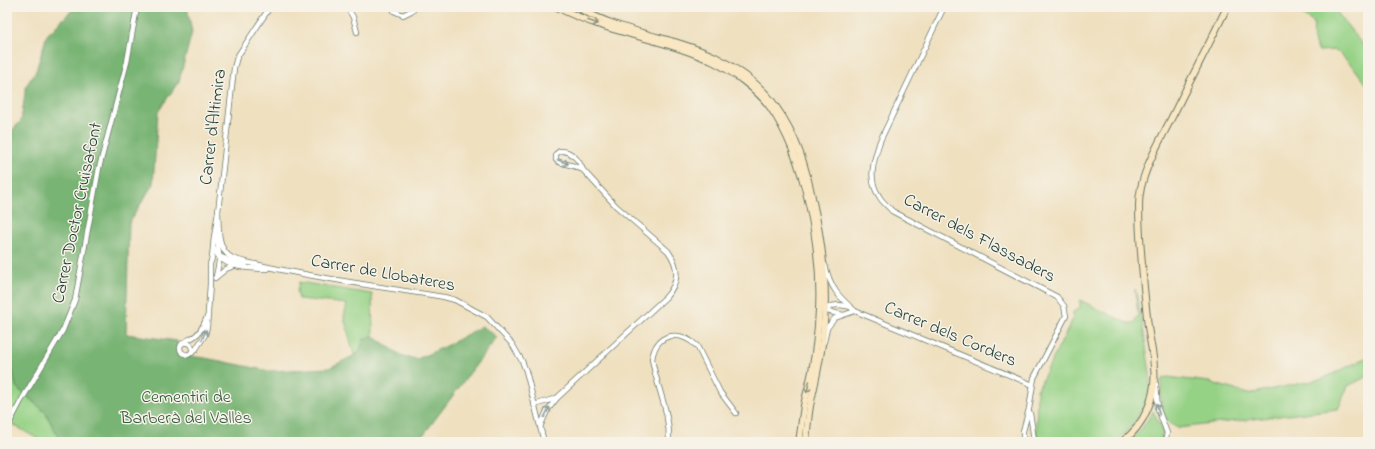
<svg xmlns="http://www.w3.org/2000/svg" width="1375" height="449" viewBox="0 0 1375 449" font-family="'Indie Flower',sans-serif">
	<rect width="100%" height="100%" fill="#f7f3e8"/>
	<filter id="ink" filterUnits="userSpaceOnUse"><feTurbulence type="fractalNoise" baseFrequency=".025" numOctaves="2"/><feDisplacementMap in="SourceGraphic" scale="8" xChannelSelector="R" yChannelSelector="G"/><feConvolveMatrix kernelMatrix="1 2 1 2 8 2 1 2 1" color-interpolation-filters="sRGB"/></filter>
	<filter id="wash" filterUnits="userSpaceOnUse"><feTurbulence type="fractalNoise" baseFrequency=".012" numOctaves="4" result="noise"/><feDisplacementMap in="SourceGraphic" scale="16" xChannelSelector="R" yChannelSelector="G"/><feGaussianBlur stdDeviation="0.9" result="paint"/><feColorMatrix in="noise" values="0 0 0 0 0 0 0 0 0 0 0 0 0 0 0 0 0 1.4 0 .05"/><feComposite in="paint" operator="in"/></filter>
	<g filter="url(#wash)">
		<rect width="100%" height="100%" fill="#efe0c0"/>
		<!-- green -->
		<g fill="#96d286" stroke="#5a885d">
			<path d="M1291,7H1333L1368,52V86L1355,69L1336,50L1319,51C1312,42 1313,34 1314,23Z"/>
			<polygon points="299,282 372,294 373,336 364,339 359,353 354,355 344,317 347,304 299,299 297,292"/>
			<polygon points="1135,289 1143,327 1150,373 1150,388 1144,407 1135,421 1125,434 1114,442 1040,442 1036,434 1037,390 1073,319 1073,312 1080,308 1080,300 1127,323 1134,323 1138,316"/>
			<polygon points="7,340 16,387 45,412 61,442 43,442 7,421"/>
			<path d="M1368,357V376L1348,386L1338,409L1178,428C1158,420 1160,397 1162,379L1167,377L1209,382L1248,394L1322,379Z"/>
			<polygon points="1153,411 1163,430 1161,442 1129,442 1142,428"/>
		</g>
		<!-- forest -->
		<polygon fill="#78b473" stroke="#4c7854" points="75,7 187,7 192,32 179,81 158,112 153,184 129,223 126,334 177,341 179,355 205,358 270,371 329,368 359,353 364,339 373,336 402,356 417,359 444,347 482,326 497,337 418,442 61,442 45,412 16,387 7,339 7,135 21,121 26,86 36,71 47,35"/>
	</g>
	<g filter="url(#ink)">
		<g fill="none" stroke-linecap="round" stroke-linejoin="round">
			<!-- street casing -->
			<g stroke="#687665" stroke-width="6">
				<g id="street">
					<polyline points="347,7 353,17 357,32"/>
					<polyline points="393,7 394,11 403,15 413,10 415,7"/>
					<path d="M944,7L880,141C874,160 867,179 879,196C882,202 888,206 892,211L1057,297L1064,306L1066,316L1034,378L1029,409L1023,431V442"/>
					<path d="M218,212C219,226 217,245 228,255C233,260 251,263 259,265C320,279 382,287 444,297L455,300L487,317L512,344L522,361L526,371L544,442"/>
					<path d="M214,249C222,269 248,268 267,269"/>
					<polyline points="219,256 233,262 246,264"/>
					<path d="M825,265C831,289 838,296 855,311L1033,385"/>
					<path d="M216,277C217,270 220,262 219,255C219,248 216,243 218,235"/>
					<polyline points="215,278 226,269 234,266"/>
					<polyline points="825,308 827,311 843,315"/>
					<path d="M825,310C832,303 841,305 851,307"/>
					<path d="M207,317C204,324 201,332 195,336C188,341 175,343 182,353L188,355L196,349L205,335L207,327L210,284V264L212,258L214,237L218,212L234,68L237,57L270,7"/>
					<polyline points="824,342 827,328 835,318 855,311"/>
					<path d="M183,343C190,342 193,346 192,353"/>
					<polyline points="1156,384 1158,409 1167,433 1165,442"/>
					<path d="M534,405L557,398L666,297C679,282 680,268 668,251L616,206L583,170L574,166L559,162L556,160V154L560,151C571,150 579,160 583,170"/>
					<polyline points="1030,413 1034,440 1036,442"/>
					<polyline points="540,427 547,411 557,398"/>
					<polyline points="7,428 21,401 63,330 75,300 99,168 127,62 137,7"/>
					<path d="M669,442C670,411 657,389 652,359C656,333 679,329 697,346L720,392L736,413"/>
				</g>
			</g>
			<!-- secondary casing -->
			<g stroke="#687665" stroke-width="8">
				<g id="secondary">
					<path d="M557,7C606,33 664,38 714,62C732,71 758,90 770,107C806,158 822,249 819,310C818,330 816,351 812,371C810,383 806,394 804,406C802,418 801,430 799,442"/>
					<path d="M577,7C605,24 639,32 671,41C687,46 704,51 719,59C741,71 762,86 776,107C797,136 806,168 813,202C823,246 828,290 823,335C821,359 815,382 810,406C808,418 807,430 806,442"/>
					<path d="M1122,442C1145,425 1157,395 1154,367C1153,350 1148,334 1147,317C1143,280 1139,242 1139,205C1139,173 1161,140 1174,113C1192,77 1210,42 1227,7"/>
				</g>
			</g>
			<!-- street -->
			<use href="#street" stroke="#fff" stroke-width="4.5"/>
			<!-- secondary -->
			<use href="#secondary" stroke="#f9e7c3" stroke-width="6"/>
		</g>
		<!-- one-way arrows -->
		<defs><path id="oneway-shaft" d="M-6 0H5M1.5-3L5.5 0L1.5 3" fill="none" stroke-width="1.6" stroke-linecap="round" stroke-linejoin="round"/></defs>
		<g stroke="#8c927c">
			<use href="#oneway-shaft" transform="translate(593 22) rotate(18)"/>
			<use href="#oneway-shaft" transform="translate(808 387) rotate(103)"/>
		</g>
		<g stroke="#8f9e9a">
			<use href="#oneway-shaft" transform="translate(563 162) rotate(21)"/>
			<use href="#oneway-shaft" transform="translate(204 335) rotate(-67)"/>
			<use href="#oneway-shaft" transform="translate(1158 409) rotate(-103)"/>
			<use href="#oneway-shaft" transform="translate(547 412) rotate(-63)"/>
		</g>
	</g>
	<g text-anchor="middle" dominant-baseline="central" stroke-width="3" stroke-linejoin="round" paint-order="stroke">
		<!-- street labels -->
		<g font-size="18" fill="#1f3d34" stroke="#f7f3e8">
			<text transform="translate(214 127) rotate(-83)">Carrer d'Altimira</text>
			<text transform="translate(78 213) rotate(-78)">Carrer Doctor Cruisafont</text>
			<text transform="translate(979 239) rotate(28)">Carrer dels Flassaders</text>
			<text transform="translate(383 274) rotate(10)">Carrer de Llobateres</text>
			<text transform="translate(950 335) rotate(23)">Carrer dels Corders</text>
		</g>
		<!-- park labels -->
		<g font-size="18" fill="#375b44" stroke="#f7f3e8">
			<text x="186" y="398">Cementiri de<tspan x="186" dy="21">Barberà del Vallès</tspan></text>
		</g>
	</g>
	<!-- margin -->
	<rect width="1375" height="449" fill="none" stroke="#f7f3e8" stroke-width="24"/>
</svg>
